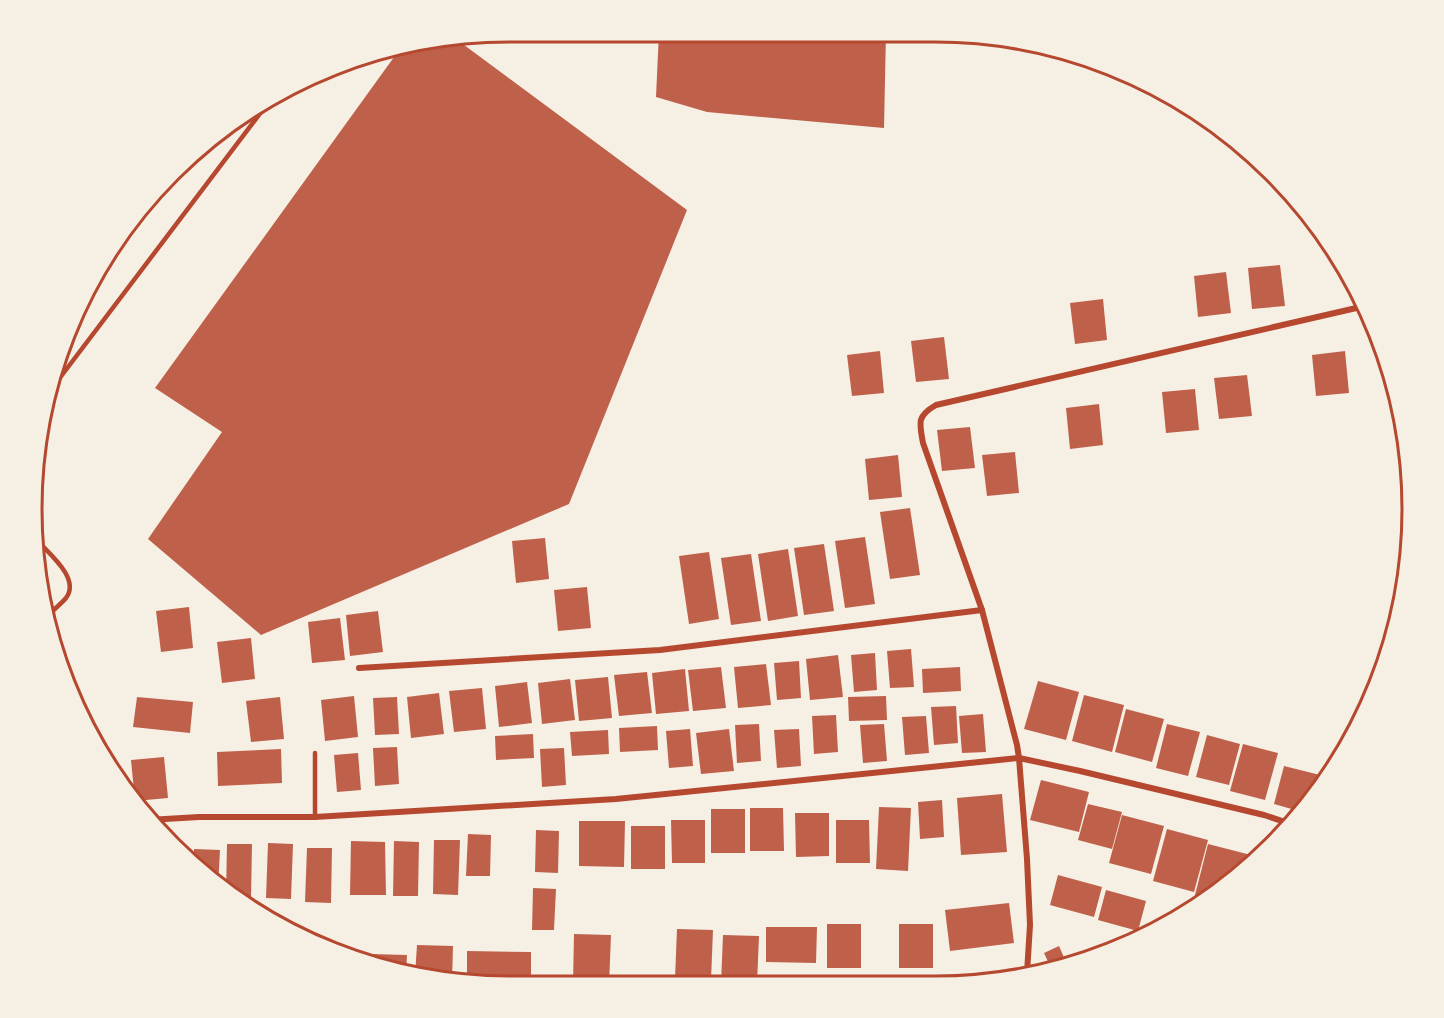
<svg xmlns="http://www.w3.org/2000/svg" width="1444" height="1018" viewBox="0 0 1444 1018" font-family="'Fira Sans Condensed',sans-serif">
	<rect width="100%" height="100%" fill="#f6efe4"/>
	<!-- building -->
	<g fill="#bf614a">
		<polygon points="659,32 886,32 884,128 707,112 656,97"/>
		<polygon points="456,39 687,210 569,504 261,635 148,539 222,432 155,388 402,46"/>
		<polygon points="1280,265 1285,306 1252,309 1248,268"/>
		<polygon points="1226,272 1231,313 1198,317 1194,276"/>
		<polygon points="1103,299 1107,340 1075,344 1070,303"/>
		<polygon points="944,337 949,379 916,382 911,341"/>
		<polygon points="880,351 884,393 852,396 847,355"/>
		<polygon points="1345,351 1349,393 1316,396 1312,355"/>
		<polygon points="1247,375 1252,416 1219,419 1214,378"/>
		<polygon points="1195,389 1199,430 1166,433 1162,392"/>
		<polygon points="1099,404 1103,445 1070,449 1066,408"/>
		<polygon points="970,427 975,468 942,471 937,430"/>
		<polygon points="1015,452 1019,493 987,496 982,455"/>
		<polygon points="898,455 902,497 869,500 865,459"/>
		<polygon points="910,508 920,575 890,579 880,512"/>
		<polygon points="865,537 875,604 845,608 835,541"/>
		<polygon points="545,538 549,579 516,583 512,541"/>
		<polygon points="824,544 834,611 804,615 794,548"/>
		<polygon points="788,549 798,616 768,621 758,554"/>
		<polygon points="709,552 719,619 689,624 679,556"/>
		<polygon points="751,554 761,621 731,625 721,558"/>
		<polygon points="587,587 591,628 558,631 554,590"/>
		<polygon points="189,607 193,648 161,652 156,611"/>
		<polygon points="378,611 383,652 350,656 346,615"/>
		<polygon points="340,618 345,660 312,663 308,622"/>
		<polygon points="251,638 255,679 222,683 217,642"/>
		<polygon points="911,649 914,687 890,688 887,651"/>
		<polygon points="875,653 877,690 854,692 851,655"/>
		<polygon points="838,655 843,697 810,700 806,659"/>
		<polygon points="799,661 801,698 777,700 774,663"/>
		<polygon points="766,664 771,705 738,708 734,667"/>
		<polygon points="721,667 726,708 693,711 688,670"/>
		<polygon points="960,667 961,691 923,693 922,669"/>
		<polygon points="685,669 689,711 656,714 652,673"/>
		<polygon points="647,672 652,713 619,716 614,675"/>
		<polygon points="608,677 612,718 579,721 575,680"/>
		<polygon points="570,679 575,720 542,724 538,683"/>
		<polygon points="1038,681 1079,692 1066,740 1024,729"/>
		<polygon points="527,682 532,723 499,727 495,686"/>
		<polygon points="482,688 486,729 454,732 449,691"/>
		<polygon points="439,693 444,734 411,738 407,697"/>
		<polygon points="1084,695 1124,705 1112,752 1072,741"/>
		<polygon points="354,696 358,737 325,741 321,700"/>
		<polygon points="886,696 887,720 849,721 848,697"/>
		<polygon points="137,697 193,702 190,733 133,727"/>
		<polygon points="280,697 284,739 251,742 246,701"/>
		<polygon points="397,697 399,734 375,735 373,698"/>
		<polygon points="956,706 958,743 934,745 931,707"/>
		<polygon points="1126,709 1164,719 1152,762 1115,752"/>
		<polygon points="983,714 986,752 962,753 959,716"/>
		<polygon points="836,715 838,752 814,754 812,716"/>
		<polygon points="926,716 929,753 905,755 902,717"/>
		<polygon points="759,724 761,761 737,763 735,725"/>
		<polygon points="884,724 887,761 863,763 860,725"/>
		<polygon points="1167,724 1200,732 1188,776 1156,768"/>
		<polygon points="657,726 658,750 620,752 619,728"/>
		<polygon points="690,729 693,766 669,768 666,731"/>
		<polygon points="729,729 734,771 701,774 696,733"/>
		<polygon points="799,729 801,766 777,768 774,730"/>
		<polygon points="608,730 609,754 572,756 570,732"/>
		<polygon points="533,734 534,758 496,760 495,736"/>
		<polygon points="1207,735 1240,744 1229,785 1196,777"/>
		<polygon points="1243,744 1278,753 1265,800 1230,791"/>
		<polygon points="397,747 399,784 375,786 373,748"/>
		<polygon points="564,748 566,785 542,787 540,749"/>
		<polygon points="281,749 282,783 218,786 217,752"/>
		<polygon points="358,753 361,790 337,792 334,755"/>
		<polygon points="164,757 168,798 135,801 131,760"/>
		<polygon points="1284,766 1328,777 1314,799 1302,812 1274,804"/>
		<polygon points="1041,780 1089,792 1079,832 1030,820"/>
		<polygon points="1002,794 1007,852 961,855 957,798"/>
		<polygon points="942,800 944,837 920,839 918,802"/>
		<polygon points="1088,804 1122,812 1112,849 1078,840"/>
		<polygon points="879,807 911,808 908,871 876,869"/>
		<polygon points="750,808 783,808 784,851 750,851"/>
		<rect x="711" y="809" width="34" height="44"/>
		<polygon points="795,813 829,813 829,856 796,857"/>
		<polygon points="1122,815 1164,826 1151,874 1109,863"/>
		<polygon points="671,820 705,820 705,863 672,863"/>
		<polygon points="836,820 869,820 870,863 836,863"/>
		<polygon points="579,821 625,821 624,867 579,866"/>
		<rect x="631" y="826" width="34" height="43"/>
		<polygon points="1167,829 1208,840 1194,892 1153,881"/>
		<polygon points="536,830 559,831 558,873 535,872"/>
		<polygon points="468,834 491,835 490,876 466,876"/>
		<polygon points="434,840 460,840 458,895 433,894"/>
		<polygon points="351,841 385,842 386,895 350,895"/>
		<polygon points="394,841 419,842 418,896 393,896"/>
		<polygon points="268,843 293,844 291,899 266,898"/>
		<polygon points="227,844 252,844 251,899 235,898 226,893"/>
		<polygon points="1208,844 1251,855 1247,870 1205,898 1195,895"/>
		<polygon points="307,848 332,848 331,903 305,902"/>
		<polygon points="194,849 220,850 218,888 194,865"/>
		<polygon points="1058,875 1102,887 1094,917 1050,905"/>
		<polygon points="533,888 556,889 554,930 532,930"/>
		<polygon points="1106,890 1146,901 1138,931 1098,920"/>
		<polygon points="1009,903 1014,943 950,951 945,910"/>
		<rect x="827" y="924" width="34" height="44"/>
		<rect x="899" y="924" width="34" height="44"/>
		<polygon points="766,927 817,927 816,963 766,962"/>
		<polygon points="677,929 713,930 711,980 675,979"/>
		<polygon points="574,934 611,935 609,985 573,983"/>
		<polygon points="723,935 759,936 757,984 721,984"/>
		<polygon points="417,945 453,946 452,981 415,975"/>
		<polygon points="1059,946 1066,962 1050,966 1044,953"/>
		<polygon points="467,951 531,952 531,985 478,985 467,984"/>
		<polygon points="371,954 407,955 406,974 386,970 370,965"/>
	</g>
	<g fill="none" stroke-linecap="round" stroke-linejoin="round">
		<!-- service -->
		<g stroke="#b5482f" stroke-width="4.5">
			<polyline points="52,384 59,379 271,99"/>
			<path d="M36,539C48,553 81,578 66,598C61,604 54,609 49,615"/>
			<polyline points="315,753 315,817"/>
		</g>
		<!-- minor -->
		<g stroke="#b5482f" stroke-width="6">
			<path d="M982,610L923,443C919,422 917,416 936,405L1365,306"/>
			<polyline points="359,668 660,650 982,610 1017,745 1019,758 1027,859 1030,925 1027,973"/>
			<polyline points="148,820 199,817 315,817 616,799 1019,758 1080,771 1264,815 1291,824"/>
			<polyline points="866,983 930,978 978,978 989,982"/>
		</g>
	</g>
	<!-- crop -->
	<path d="M0 0H1444V1018H0ZM509 42H935A467 467 0 0 1 1402 509V509A467 467 0 0 1 935 976H509A467 467 0 0 1 42 509V509A467 467 0 0 1 509 42Z" fill="#f6efe4" fill-rule="evenodd"/>
	<path fill="none" stroke="#b5482f" stroke-width="3" d="M509 42H935A467 467 0 0 1 1402 509V509A467 467 0 0 1 935 976H509A467 467 0 0 1 42 509V509A467 467 0 0 1 509 42Z"/>
</svg>
